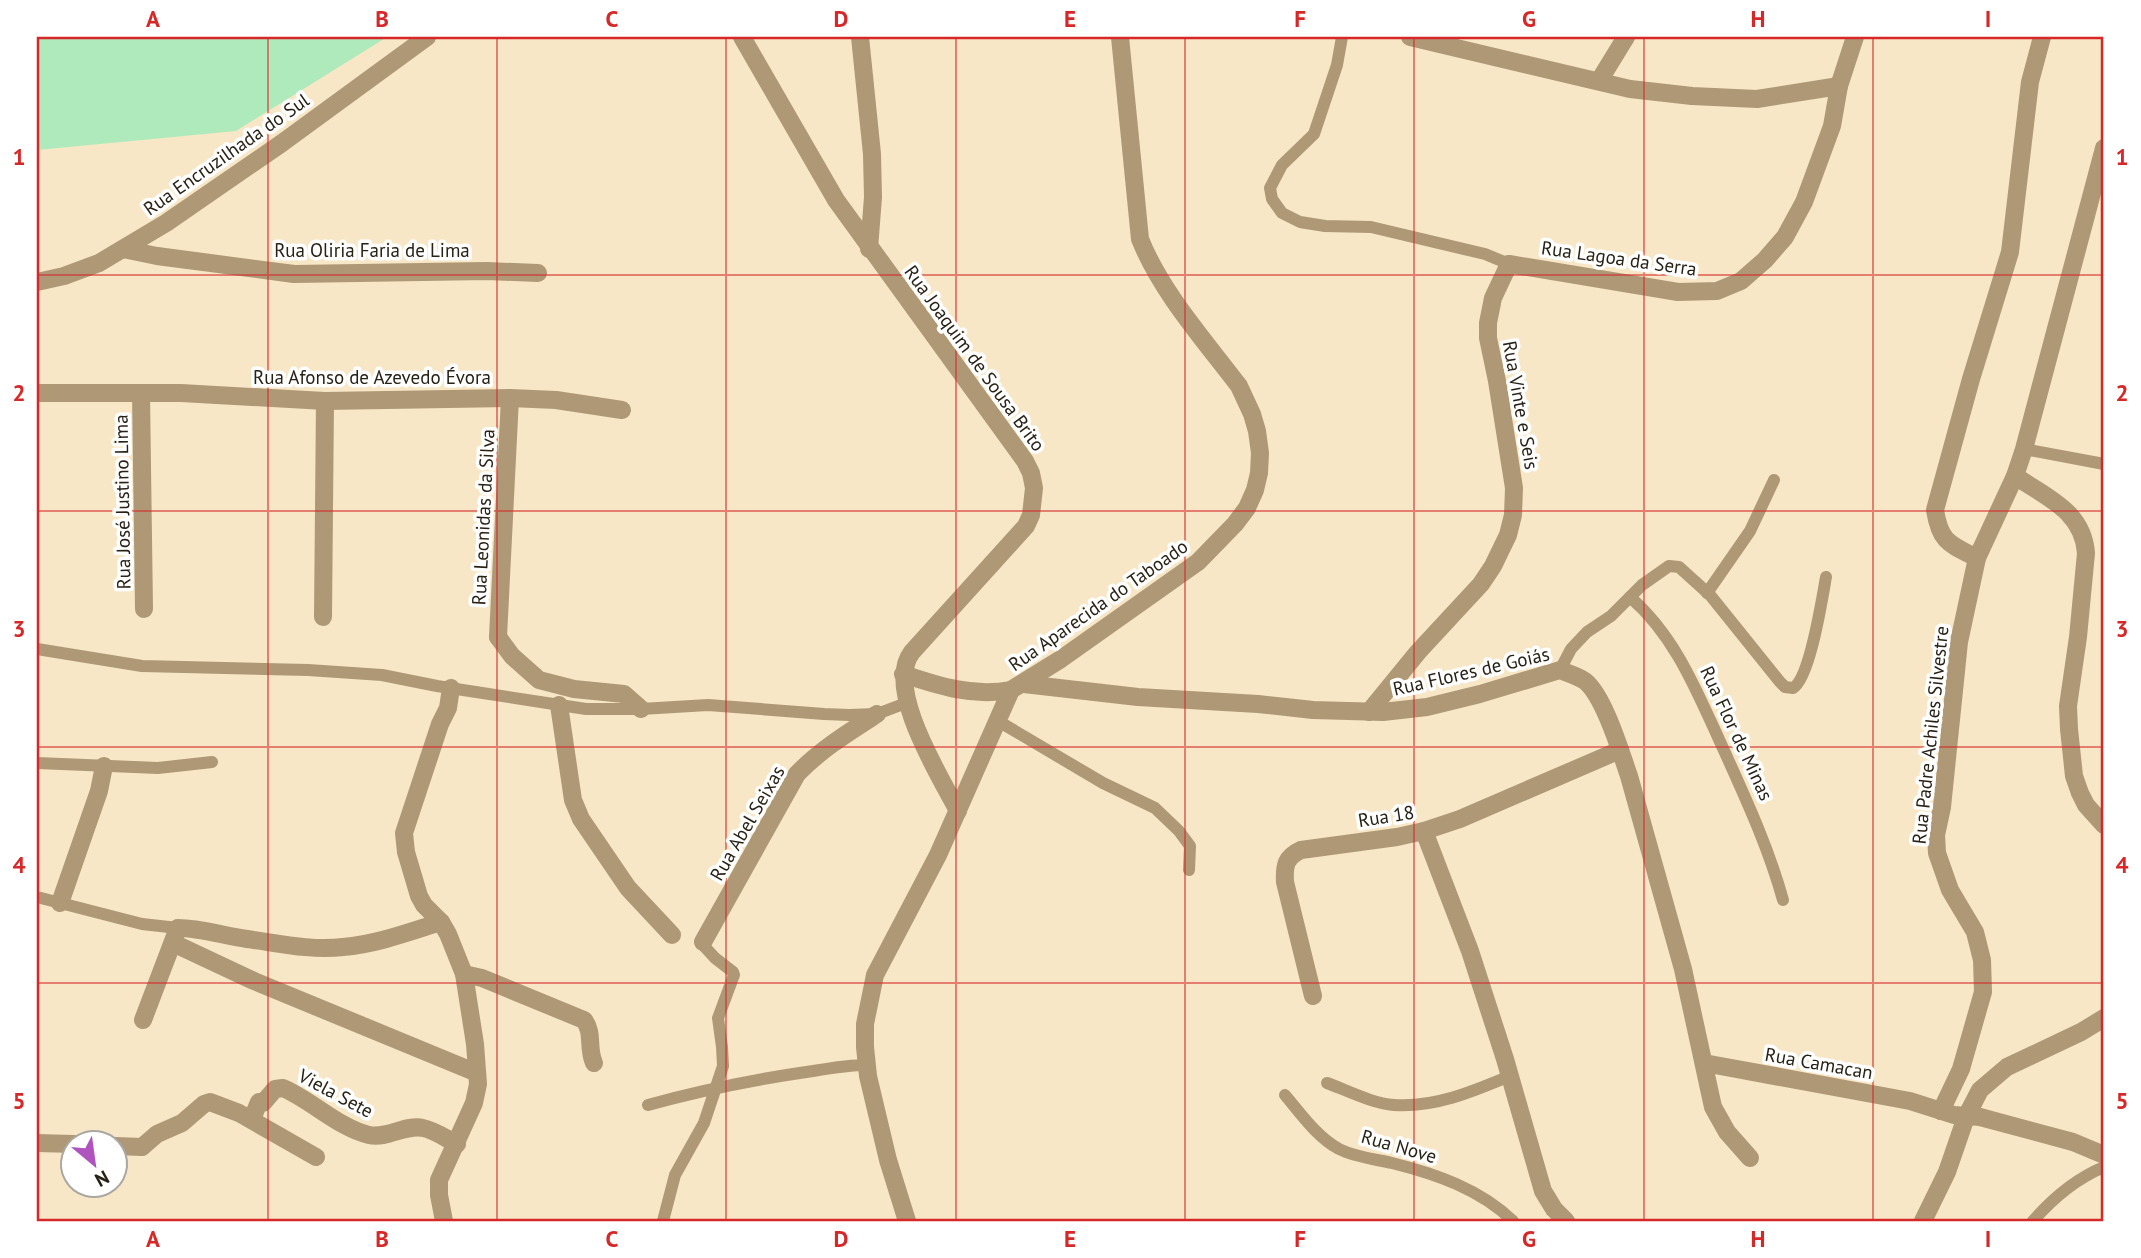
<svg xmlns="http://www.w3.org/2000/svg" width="2141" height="1258" viewBox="0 0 2141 1258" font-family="'PT Sans',sans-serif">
	<rect width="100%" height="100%" fill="#f7e7c6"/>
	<!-- green -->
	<polygon fill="#aeeabb" points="37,37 387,37 236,131 37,150"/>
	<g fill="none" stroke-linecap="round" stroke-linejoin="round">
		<!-- service -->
		<g stroke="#af9876" stroke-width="12">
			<polyline points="1342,37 1337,65 1314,134 1282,165 1270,188 1272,199 1282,213 1300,222 1325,226 1371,227 1485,254 1509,264"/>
			<polyline points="2024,449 2104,464"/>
			<polyline points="1707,593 1750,531 1774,480"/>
			<path d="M1630,597C1676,637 1697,692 1722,746C1745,797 1768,846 1783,900"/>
			<polyline points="37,649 142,666 308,670 382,675 437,686 586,709 641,709 708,705 824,714 849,715 877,714 906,703"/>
			<path d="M1560,670L1571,649L1587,632L1611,616L1642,585L1669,566L1679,567L1710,595L1780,682L1785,687L1793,688C1810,678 1822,599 1826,577"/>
			<polyline points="998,721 1103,783 1155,808 1179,831 1190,846 1189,870"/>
			<polyline points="37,763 158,768 212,762"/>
			<polyline points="37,897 142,924 178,928"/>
			<path d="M1327,1083C1349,1091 1371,1103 1394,1105C1435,1108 1474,1091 1510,1076"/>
			<path d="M1285,1095C1301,1114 1317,1137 1339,1149C1355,1157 1374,1159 1392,1163C1436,1174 1480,1189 1513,1221"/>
			<path d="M648,1105C702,1090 757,1079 813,1071C831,1068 849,1065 867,1065"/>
			<polyline points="663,1221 675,1175 704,1123 723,1066 722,1047 718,1018 734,975 733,972 715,958 703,945 703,942"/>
			<path d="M2033,1221C2053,1198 2075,1179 2104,1167"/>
		</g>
		<!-- pedestrian -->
		<g stroke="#af9876" stroke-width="18">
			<polyline points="498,637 512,656 539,680 574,689 624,694 641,709"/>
			<polyline points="559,705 573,800 581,819 628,888 672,935"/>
			<polyline points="60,903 99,791 104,766"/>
			<path d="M703,942L797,774C820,750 849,732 877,714"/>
			<polyline points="173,943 254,981 477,1073"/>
			<path d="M464,974L482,978L584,1020C594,1033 587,1048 594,1063"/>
			<path d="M143,1020L178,928C201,928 224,936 247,939C277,943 312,951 343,947C377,944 409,932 441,922"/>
			<path d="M252,1119L259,1102L263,1103L275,1089L283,1088C311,1100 339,1128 369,1135C388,1139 405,1124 423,1128C434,1130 447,1139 457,1144"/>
			<polyline points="142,1147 157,1134 182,1123 204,1104 210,1102 239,1113 316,1157"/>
			<polyline points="444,1221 439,1195 439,1180 474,1103 478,1084 475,1044 464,974 448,934 441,922 424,905 419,896 406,852 404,833 440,724 448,708 451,688"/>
		</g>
		<!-- minor -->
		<g stroke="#af9876" stroke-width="18">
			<path d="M742,37L836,200L1025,461L1031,473L1034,488L1031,515L1026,526L912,652C884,688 940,776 958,811"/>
			<polyline points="860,37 872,154 873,197 869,249"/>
			<polyline points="1410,37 1630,89 1692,96 1757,99 1839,86"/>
			<polyline points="1599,81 1626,37"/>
			<polyline points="123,249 157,256 294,274 487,271 538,273"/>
			<polyline points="37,393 181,393 325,401 510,398 556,400 622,410"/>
			<polyline points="141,394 144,609"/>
			<path d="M2015,476C2046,497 2083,511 2086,553L2078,637L2068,706L2069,729L2074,776L2080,793L2086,805L2104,825"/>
			<path d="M1977,558C1949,544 1940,542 1935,510L1971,379L2010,252L2030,82L2042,37"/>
			<polyline points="323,617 325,401"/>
			<polyline points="498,637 510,398"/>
			<path d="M903,674C939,686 973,697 1011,690"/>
			<path d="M1024,684L1138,697L1258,704L1313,710L1383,712L1427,707L1480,694L1560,670C1567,673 1578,676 1585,681C1604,696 1621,753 1629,776L1683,969L1713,1107L1727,1132L1750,1158"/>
			<polyline points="1369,712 1418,652 1481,584 1493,566 1508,535 1513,515 1514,488 1497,381 1488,338 1488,323 1493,298 1509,264 1678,292 1717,291 1741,281 1765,260 1785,237 1804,202 1832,126 1839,86 1855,37"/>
			<polyline points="1424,831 1470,951 1505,1059 1543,1191 1554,1209 1566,1221"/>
			<path d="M1313,996L1285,882C1284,865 1286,857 1301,850L1397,837L1424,831L1460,819L1620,750"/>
			<polyline points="1704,1063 1910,1101 1954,1115 1980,1117 2073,1142 2104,1155"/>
			<polyline points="1941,1111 1961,1069 1983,992 1982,960 1975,932 1950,890 1937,853 1936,835 1942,807 1959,642 1977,558 2015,476 2024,449 2104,148"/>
			<polyline points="37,1143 74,1144"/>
			<polyline points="116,1146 142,1147"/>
			<path d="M907,1221L888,1160L868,1076L865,1047V1024L875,975L938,855L1011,690L1061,659L1198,562L1235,524L1247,508L1255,490L1259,473L1260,453L1257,431L1252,414L1239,386C1205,341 1161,292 1140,239L1120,37"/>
			<polyline points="1923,1221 1947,1172 1966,1117 1980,1090 2007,1067 2081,1032 2104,1018"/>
		</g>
		<!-- tertiary -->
		<polyline stroke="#af9876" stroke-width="18" points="37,282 64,276 99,263 166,223 282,143 427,37"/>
	</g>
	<!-- grid -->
	<path fill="none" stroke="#d62828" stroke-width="2" stroke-opacity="0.55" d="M268,37V1221M497,37V1221M726,37V1221M956,37V1221M1185,37V1221M1414,37V1221M1644,37V1221M1873,37V1221M37,275H2104M37,511H2104M37,747H2104M37,983H2104"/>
	<g text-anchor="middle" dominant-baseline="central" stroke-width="7" stroke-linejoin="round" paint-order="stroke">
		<!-- street labels -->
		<g font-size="19" fill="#282216" stroke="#fff">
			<text transform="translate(226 154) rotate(-35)">Rua Encruzilhada do Sul</text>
			<text x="372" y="250">Rua Oliria Faria de Lima</text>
			<text transform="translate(1619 258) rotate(8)">Rua Lagoa da Serra</text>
			<text transform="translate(975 358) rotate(54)">Rua Joaquim de Sousa Brito</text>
			<text x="372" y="377">Rua Afonso de Azevedo Évora</text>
			<text transform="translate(1521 405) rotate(80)">Rua Vinte e Seis</text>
			<text transform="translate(122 502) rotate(-91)">Rua José Justino Lima</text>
			<text transform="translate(483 517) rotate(-87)">Rua Leonidas da Silva</text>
			<text transform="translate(1098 605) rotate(-35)">Rua Aparecida do Taboado</text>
			<text transform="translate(1471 671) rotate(-13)">Rua Flores de Goiás</text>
			<text transform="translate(1737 733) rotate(65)">Rua Flor de Minas</text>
			<text transform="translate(1930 735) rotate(-84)">Rua Padre Achiles Silvestre</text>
			<text transform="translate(1386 816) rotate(-9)">Rua 18</text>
			<text transform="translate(747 823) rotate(-60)">Rua Abel Seixas</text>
			<text transform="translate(1819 1063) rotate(10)">Rua Camacan</text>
			<text transform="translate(336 1093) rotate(28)">Viela Sete</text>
			<text transform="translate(1399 1146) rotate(16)">Rua Nove</text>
		</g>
	</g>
	<!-- border -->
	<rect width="2141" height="1258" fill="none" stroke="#ffffff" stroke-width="77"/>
	<!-- north arrow -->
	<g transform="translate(94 1164) rotate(151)"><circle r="33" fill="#ffffff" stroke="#a9a7a2" stroke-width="2"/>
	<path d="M0-5L12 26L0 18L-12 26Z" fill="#af54bf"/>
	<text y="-10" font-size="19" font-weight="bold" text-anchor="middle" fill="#282216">N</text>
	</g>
	<rect x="38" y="38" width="2064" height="1182" fill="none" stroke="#d62828" stroke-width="2.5"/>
	<g font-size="23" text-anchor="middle" font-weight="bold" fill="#d62828">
		<text x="153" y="27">A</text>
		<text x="382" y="27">B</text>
		<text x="612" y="27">C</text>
		<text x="841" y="27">D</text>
		<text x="1070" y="27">E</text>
		<text x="1300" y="27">F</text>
		<text x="1529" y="27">G</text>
		<text x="1758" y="27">H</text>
		<text x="1988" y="27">I</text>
		<text x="19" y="165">1</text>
		<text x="2122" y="165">1</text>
		<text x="19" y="401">2</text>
		<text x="2122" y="401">2</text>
		<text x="19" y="637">3</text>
		<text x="2122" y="637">3</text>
		<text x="19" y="873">4</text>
		<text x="2122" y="873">4</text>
		<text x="19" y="1109">5</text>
		<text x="2122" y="1109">5</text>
		<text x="153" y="1247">A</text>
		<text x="382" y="1247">B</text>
		<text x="612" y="1247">C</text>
		<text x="841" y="1247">D</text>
		<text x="1070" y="1247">E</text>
		<text x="1300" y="1247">F</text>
		<text x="1529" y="1247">G</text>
		<text x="1758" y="1247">H</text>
		<text x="1988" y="1247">I</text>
	</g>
</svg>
